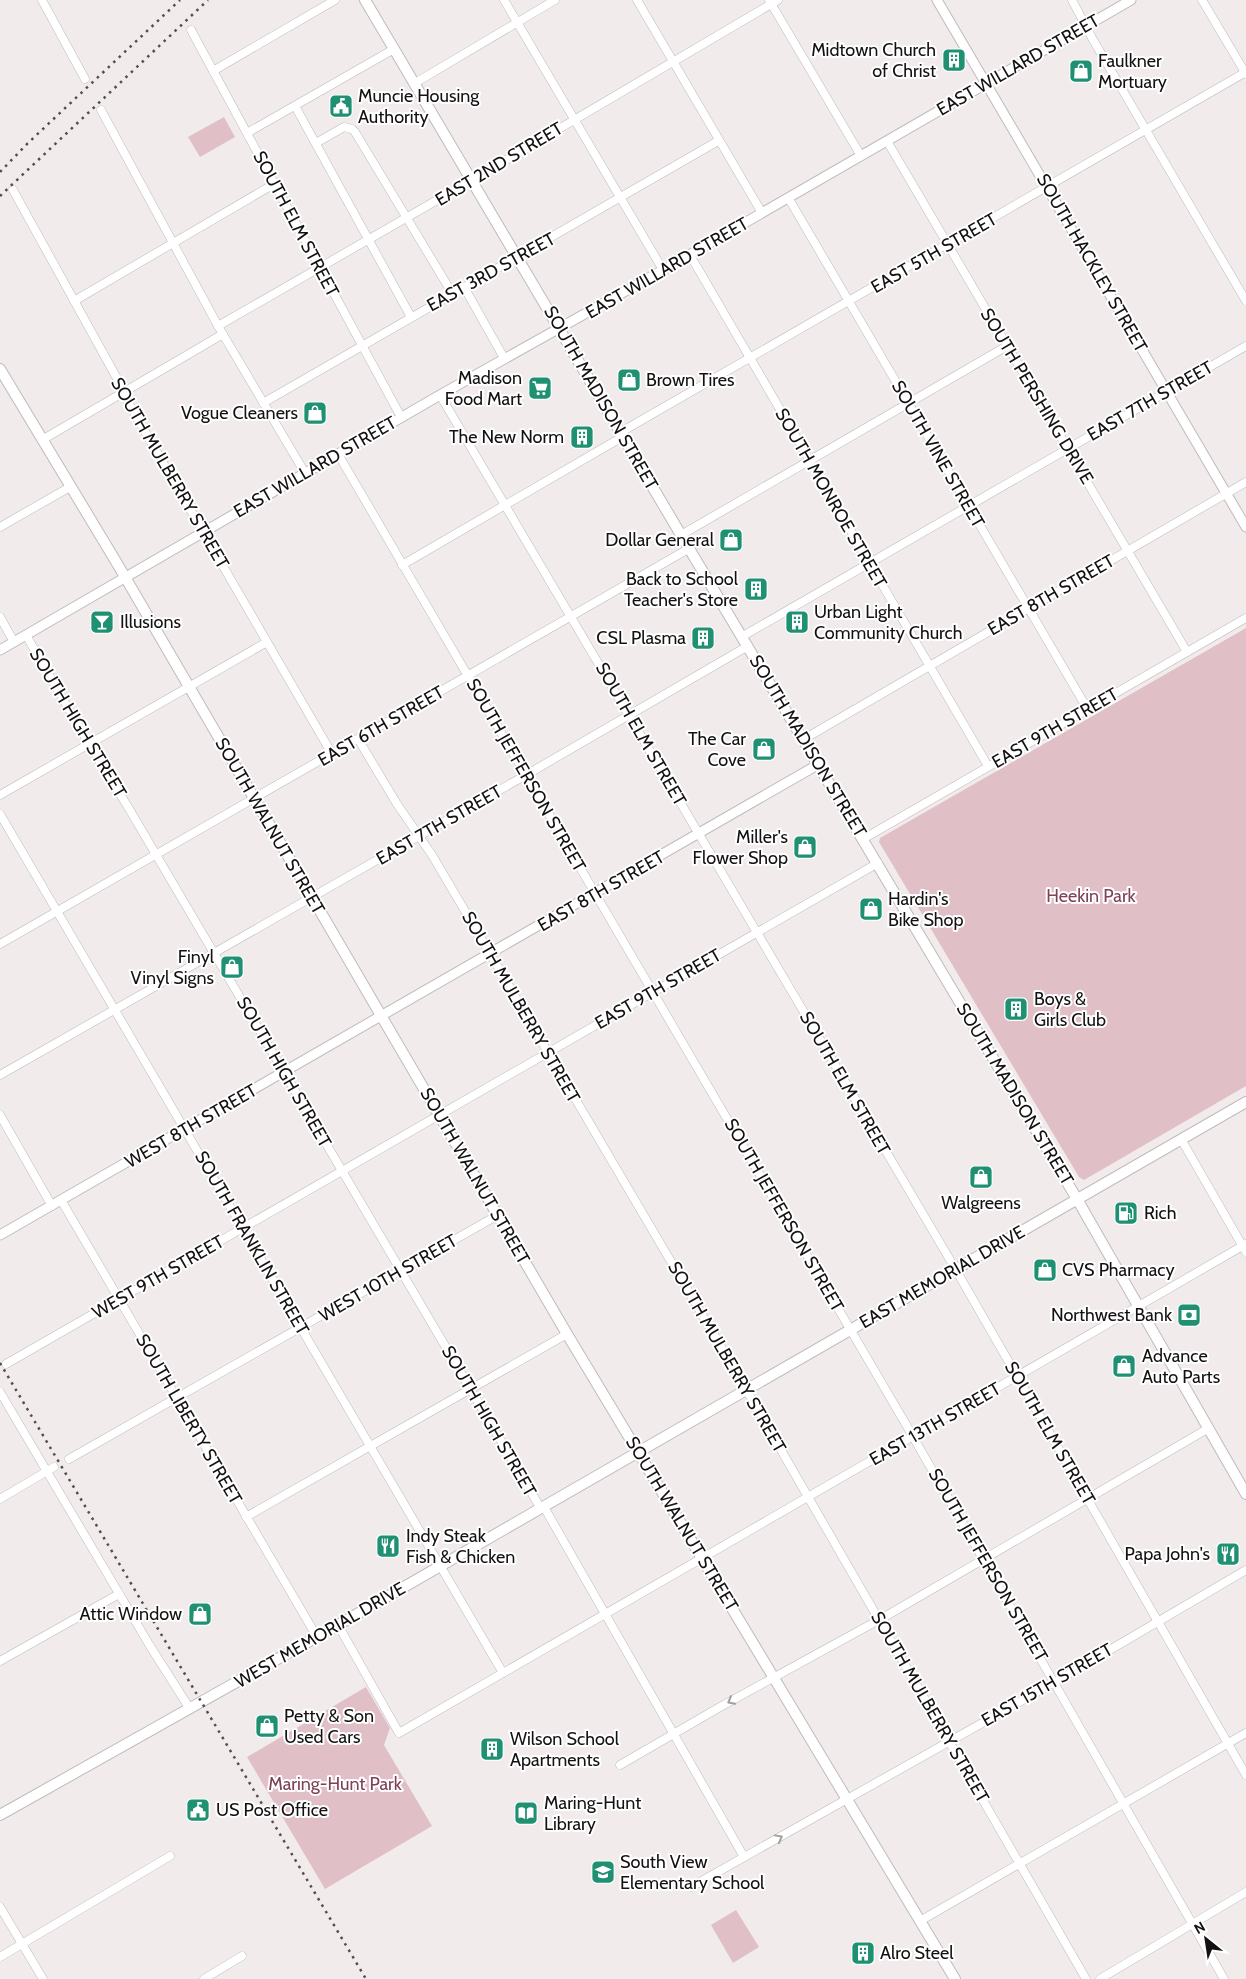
<svg xmlns="http://www.w3.org/2000/svg" width="1246" height="1979" viewBox="0 0 1246 1979" font-family="Cabin,sans-serif">
	<rect width="100%" height="100%" fill="#f2ebec"/>
	<!-- green -->
	<g fill="#e0bfc7">
		<polygon points="224,117 235,137 200,157 188,137"/>
		<polygon points="1246,628 1246,1086 1084,1180 1079,1177 879,842 880,838"/>
		<polygon points="366,1687 390,1728 384,1745 432,1826 325,1889 247,1757"/>
		<polygon points="736,1910 759,1947 733,1963 711,1925"/>
	</g>
	<g fill="none" stroke-linecap="round" stroke-linejoin="round">
		<!-- minor casing -->
		<g stroke="#c0babb" stroke-width="9">
			<g id="minor">
				<polyline points="42,0 85,79"/>
				<polyline points="504,0 663,270"/>
				<polyline points="637,0 762,213"/>
				<polyline points="769,0 861,156"/>
				<polyline points="1072,0 1092,38 1246,301"/>
				<polyline points="1202,0 1246,74"/>
				<polyline points="191,30 401,417"/>
				<polyline points="213,71 335,0"/>
				<polyline points="415,83 555,0"/>
				<polyline points="295,106 411,317"/>
				<polyline points="101,110 218,326 305,473"/>
				<polyline points="247,133 394,49"/>
				<polyline points="887,141 1187,652"/>
				<polyline points="316,143 344,127 352,129 355,132 452,293"/>
				<polyline points="13,190 119,382 122,392 332,754"/>
				<polyline points="789,199 1088,710"/>
				<polyline points="690,255 988,766"/>
				<polyline points="464,287 504,358"/>
				<polyline points="74,301 274,184"/>
				<polyline points="218,326 472,180 778,0"/>
				<polyline points="440,395 956,1270 1246,1775"/>
				<polyline points="263,403 718,141"/>
				<polyline points="621,432 1246,72"/>
				<polyline points="42,440 223,334"/>
				<polyline points="338,454 908,1428 1224,1979"/>
				<polyline points="0,527 70,487"/>
				<polyline points="681,535 1007,346"/>
				<polyline points="402,565 624,436"/>
				<polyline points="0,617 14,642"/>
				<polyline points="26,635 89,744 128,807 541,1509"/>
				<polyline points="743,636 1246,346"/>
				<polyline points="358,739 397,804 432,855 747,1391 1086,1979"/>
				<polyline points="804,739 1246,482"/>
				<polyline points="0,795 267,642"/>
				<polyline points="0,814 503,1673"/>
				<polyline points="863,839 1246,618"/>
				<polyline points="0,944 690,548"/>
				<polyline points="0,1075 526,775 748,646"/>
				<polyline points="0,1115 52,1206"/>
				<polyline points="1181,1139 1246,1252"/>
				<polyline points="61,1200 317,1637"/>
				<polyline points="6,1364 878,863"/>
				<polyline points="0,1392 150,1646 190,1709"/>
				<polyline points="69,1459 498,1215"/>
				<polyline points="0,1499 54,1467"/>
				<polyline points="544,1507 744,1857"/>
				<polyline points="246,1517 567,1334"/>
				<polyline points="338,1625 399,1733 1246,1244"/>
				<polyline points="0,1661 119,1594"/>
				<polyline points="620,1765 720,1707 886,1616 1209,1428"/>
				<polyline points="691,1887 1062,1678 1246,1570"/>
				<polyline points="0,1907 43,1979"/>
				<polyline points="920,1921 1246,1733"/>
				<polyline points="0,1957 170,1856"/>
				<polyline points="204,1979 242,1956"/>
				<polyline points="1100,1979 1246,1892"/>
			</g>
		</g>
		<!-- tertiary casing -->
		<g stroke="#c0babb" stroke-width="11">
			<g id="tertiary">
				<polyline points="937,0 1246,527"/>
				<polyline points="0,650 440,395 663,270 1131,0"/>
				<polyline points="0,1235 819,764"/>
			</g>
		</g>
		<!-- secondary casing -->
		<g stroke="#c0babb" stroke-width="12">
			<g id="secondary">
				<polyline points="365,0 681,535 1077,1199 1246,1494"/>
				<polyline points="0,369 118,565 567,1334 955,1979"/>
				<polyline points="0,1815 338,1625 1246,1102"/>
			</g>
		</g>
		<!-- minor -->
		<use href="#minor" stroke="#fff" stroke-width="8"/>
		<!-- tertiary -->
		<use href="#tertiary" stroke="#fff" stroke-width="9"/>
		<!-- secondary -->
		<use href="#secondary" stroke="#fff" stroke-width="10"/>
		<!-- rail -->
		<g stroke="#514e4e" stroke-width="2.5" stroke-dasharray="2.5 5" stroke-linecap="butt">
			<polyline points="0,172 28,143 180,0"/>
			<polyline points="0,196 208,0"/>
			<polyline points="0,1363 366,1979"/>
		</g>
	</g>
	<!-- one-way arrows -->
	<defs><path id="oneway-chevron" d="M-2-3.5L2.5 0L-2 3.5" fill="none" stroke-width="1.6" stroke-linecap="round" stroke-linejoin="round" transform="scale(1.25)"/></defs>
	<g stroke="#a1a0a0">
		<use href="#oneway-chevron" transform="translate(731 1701) rotate(152)"/>
		<use href="#oneway-chevron" transform="translate(779 1838) rotate(-29)"/>
	</g>
	<!-- icons -->
	<defs>
		<g id="building-square" transform="scale(1.25)"><rect x="-9" y="-9" width="18" height="18" rx="4" fill="#1f9071" stroke="#fff"/><path d="M-4-6H4V6H1V3H-1V6H-4ZM-2.5-4.3h1.7v1.8h-1.7ZM.8-4.3h1.7v1.8H.8ZM-2.5-1h1.7V.8h-1.7ZM.8-1h1.7V.8H.8Z" fill="#fff"/></g>
		<g id="shop-square" transform="scale(1.25)"><rect x="-9" y="-9" width="18" height="18" rx="4" fill="#1f9071" stroke="#fff"/><path d="M-5-2.5h2.3a2.7 3.5 0 0 1 5.4 0H5L5.5 6h-11ZM-1.5-2.5h3a1.5 2.3 0 0 0-3 0Z" fill="#fff"/></g>
		<g id="civic-square" transform="scale(1.25)"><rect x="-9" y="-9" width="18" height="18" rx="4" fill="#1f9071" stroke="#fff"/><path d="M-.6-6.5H3V-4.5H.6V-3L4-1V1h2V6H-6V1h2V-1L-.6-3ZM-1.2 2.5V6h2.4V2.5Z" fill="#fff"/></g>
		<g id="supermarket-square" transform="scale(1.25)"><rect x="-9" y="-9" width="18" height="18" rx="4" fill="#1f9071" stroke="#fff"/><path d="M-6-5.5h2.5l.6 2H6L4.5 2H-2.5L-4.4-4H-6ZM-1.5 3.2a1.3 1.3 0 1 0 .1 0ZM3 3.2a1.3 1.3 0 1 0 .1 0Z" fill="#fff"/></g>
		<g id="bar-square" transform="scale(1.25)"><rect x="-9" y="-9" width="18" height="18" rx="4" fill="#1f9071" stroke="#fff"/><path d="M-6-5H6L.8 .8V4.5H3.5V6h-7V4.5H-.8V.8Z" fill="#fff"/></g>
		<g id="fuel-square" transform="scale(1.25)"><rect x="-9" y="-9" width="18" height="18" rx="4" fill="#1f9071" stroke="#fff"/><path d="M-5.5-6h7V0h2V4h1.3V-2.5L3-4.5l.8-.8L6-3V5H2.5V1h-1V6h-7ZM-4.2-4.7v3.2H.2V-4.7Z" fill="#fff"/></g>
		<g id="bank-square" transform="scale(1.25)"><rect x="-9" y="-9" width="18" height="18" rx="4" fill="#1f9071" stroke="#fff"/><path d="M-6-4H6V4H-6ZM0-2.3a2.3 2.3 0 1 0 0 4.6a2.3 2.3 0 1 0 0-4.6Z" fill="#fff"/></g>
		<g id="restaurant-square" transform="scale(1.25)"><rect x="-9" y="-9" width="18" height="18" rx="4" fill="#1f9071" stroke="#fff"/><path d="M-5-6h1v4h1v-4h1v4h1v-4h1v5L-1.5 .5V6h-2V.5L-5-1ZM5-6V6H3V1.5H1.5Q1.5-4 5-6Z" fill="#fff"/></g>
		<g id="library-square" transform="scale(1.25)"><rect x="-9" y="-9" width="18" height="18" rx="4" fill="#1f9071" stroke="#fff"/><path d="M-6-4Q-3-5.5-.7-3.5V5Q-3 3-6 4ZM6-4Q3-5.5 .7-3.5V5Q3 3 6 4Z" fill="#fff"/></g>
		<g id="school-square" transform="scale(1.25)"><rect x="-9" y="-9" width="18" height="18" rx="4" fill="#1f9071" stroke="#fff"/><path d="M0-5L7-2L0 1L-7-2ZM-4 1L0 2.5L4 1V4Q0 6-4 4Z" fill="#fff"/></g>
	</defs>
	<g fill-rule="evenodd">
		<use href="#building-square" x="954" y="60"/>
		<use href="#shop-square" x="1081" y="71"/>
		<use href="#civic-square" x="341" y="106"/>
		<use href="#shop-square" x="629" y="380"/>
		<use href="#supermarket-square" x="540" y="388"/>
		<use href="#shop-square" x="315" y="413"/>
		<use href="#building-square" x="582" y="437"/>
		<use href="#shop-square" x="731" y="540"/>
		<use href="#building-square" x="756" y="589"/>
		<use href="#bar-square" x="102" y="622"/>
		<use href="#building-square" x="797" y="622"/>
		<use href="#building-square" x="703" y="638"/>
		<use href="#shop-square" x="764" y="749"/>
		<use href="#shop-square" x="805" y="847"/>
		<use href="#shop-square" x="871" y="909"/>
		<use href="#shop-square" x="232" y="967"/>
		<use href="#building-square" x="1016" y="1009"/>
		<use href="#shop-square" x="981" y="1177"/>
		<use href="#fuel-square" x="1126" y="1213"/>
		<use href="#shop-square" x="1045" y="1270"/>
		<use href="#bank-square" x="1189" y="1315"/>
		<use href="#shop-square" x="1124" y="1366"/>
		<use href="#restaurant-square" x="388" y="1546"/>
		<use href="#restaurant-square" x="1228" y="1554"/>
		<use href="#shop-square" x="200" y="1614"/>
		<use href="#shop-square" x="267" y="1726"/>
		<use href="#building-square" x="492" y="1749"/>
		<use href="#civic-square" x="198" y="1810"/>
		<use href="#library-square" x="526" y="1813"/>
		<use href="#school-square" x="603" y="1872"/>
		<use href="#building-square" x="863" y="1953"/>
	</g>
	<g text-anchor="middle" dominant-baseline="central" stroke-width="4" stroke-linejoin="round" paint-order="stroke">
		<!-- poi labels -->
		<g font-size="18" fill="#131111" stroke="#fff" text-anchor="start">
			<text x="936" y="50" text-anchor="end">Midtown Church<tspan x="936" dy="21">of Christ</tspan></text>
			<text x="1098" y="61">Faulkner<tspan x="1098" dy="21">Mortuary</tspan></text>
			<text x="358" y="96">Muncie Housing<tspan x="358" dy="21">Authority</tspan></text>
			<text x="522" y="378" text-anchor="end">Madison<tspan x="522" dy="21">Food Mart</tspan></text>
			<text x="646" y="380">Brown Tires</text>
			<text x="298" y="413" text-anchor="end">Vogue Cleaners</text>
			<text x="564" y="437" text-anchor="end">The New Norm</text>
			<text x="714" y="540" text-anchor="end">Dollar General</text>
			<text x="738" y="579" text-anchor="end">Back to School<tspan x="738" dy="21">Teacher's Store</tspan></text>
			<text x="814" y="612">Urban Light<tspan x="814" dy="21">Community Church</tspan></text>
			<text x="120" y="622">Illusions</text>
			<text x="686" y="638" text-anchor="end">CSL Plasma</text>
			<text x="746" y="739" text-anchor="end">The Car<tspan x="746" dy="21">Cove</tspan></text>
			<text x="788" y="837" text-anchor="end">Miller's<tspan x="788" dy="21">Flower Shop</tspan></text>
			<text x="888" y="899">Hardin's<tspan x="888" dy="21">Bike Shop</tspan></text>
			<text x="214" y="957" text-anchor="end">Finyl<tspan x="214" dy="21">Vinyl Signs</tspan></text>
			<text x="1034" y="999">Boys &amp;<tspan x="1034" dy="21">Girls Club</tspan></text>
			<text x="981" y="1203" text-anchor="middle">Walgreens</text>
			<text x="1144" y="1213">Rich</text>
			<text x="1062" y="1270">CVS Pharmacy</text>
			<text x="1172" y="1315" text-anchor="end">Northwest Bank</text>
			<text x="1142" y="1356">Advance<tspan x="1142" dy="21">Auto Parts</tspan></text>
			<text x="406" y="1536">Indy Steak<tspan x="406" dy="21">Fish &amp; Chicken</tspan></text>
			<text x="1210" y="1554" text-anchor="end">Papa John's</text>
			<text x="182" y="1614" text-anchor="end">Attic Window</text>
			<text x="284" y="1716">Petty &amp; Son<tspan x="284" dy="21">Used Cars</tspan></text>
			<text x="510" y="1739">Wilson School<tspan x="510" dy="21">Apartments</tspan></text>
			<text x="544" y="1803">Maring-Hunt<tspan x="544" dy="21">Library</tspan></text>
			<text x="216" y="1810">US Post Office</text>
			<text x="620" y="1862">South View<tspan x="620" dy="21">Elementary School</tspan></text>
			<text x="880" y="1953">Alro Steel</text>
		</g>
		<!-- street labels -->
		<g font-size="18" fill="#131111" stroke="#fff">
			<text transform="translate(1018 65) rotate(-30)">EAST WILLARD STREET</text>
			<text transform="translate(499 164) rotate(-31)">EAST 2ND STREET</text>
			<text transform="translate(296 224) rotate(62)">SOUTH ELM STREET</text>
			<text transform="translate(934 253) rotate(-30)">EAST 5TH STREET</text>
			<text transform="translate(1092 263) rotate(60)">SOUTH HACKLEY STREET</text>
			<text transform="translate(667 268) rotate(-30)">EAST WILLARD STREET</text>
			<text transform="translate(491 272) rotate(-29)">EAST 3RD STREET</text>
			<text transform="translate(1037 396) rotate(59)">SOUTH PERSHING DRIVE</text>
			<text transform="translate(601 398) rotate(60)">SOUTH MADISON STREET</text>
			<text transform="translate(1150 401) rotate(-30)">EAST 7TH STREET</text>
			<text transform="translate(938 454) rotate(60)">SOUTH VINE STREET</text>
			<text transform="translate(315 467) rotate(-30)">EAST WILLARD STREET</text>
			<text transform="translate(170 473) rotate(60)">SOUTH MULBERRY STREET</text>
			<text transform="translate(831 498) rotate(60)">SOUTH MONROE STREET</text>
			<text transform="translate(1051 595) rotate(-30)">EAST 8TH STREET</text>
			<text transform="translate(78 723) rotate(59)">SOUTH HIGH STREET</text>
			<text transform="translate(381 726) rotate(-30)">EAST 6TH STREET</text>
			<text transform="translate(1055 728) rotate(-30)">EAST 9TH STREET</text>
			<text transform="translate(641 734) rotate(60)">SOUTH ELM STREET</text>
			<text transform="translate(808 746) rotate(59)">SOUTH MADISON STREET</text>
			<text transform="translate(526 775) rotate(60)">SOUTH JEFFERSON STREET</text>
			<text transform="translate(439 825) rotate(-30)">EAST 7TH STREET</text>
			<text transform="translate(270 826) rotate(60)">SOUTH WALNUT STREET</text>
			<text transform="translate(601 891) rotate(-30)">EAST 8TH STREET</text>
			<text transform="translate(658 989) rotate(-30)">EAST 9TH STREET</text>
			<text transform="translate(521 1007) rotate(60)">SOUTH MULBERRY STREET</text>
			<text transform="translate(284 1072) rotate(60)">SOUTH HIGH STREET</text>
			<text transform="translate(845 1083) rotate(60)">SOUTH ELM STREET</text>
			<text transform="translate(1015 1094) rotate(59)">SOUTH MADISON STREET</text>
			<text transform="translate(191 1126) rotate(-30)">WEST 8TH STREET</text>
			<text transform="translate(475 1176) rotate(60)">SOUTH WALNUT STREET</text>
			<text transform="translate(784 1215) rotate(60)">SOUTH JEFFERSON STREET</text>
			<text transform="translate(252 1243) rotate(60)">SOUTH FRANKLIN STREET</text>
			<text transform="translate(158 1277) rotate(-30)">WEST 9TH STREET</text>
			<text transform="translate(942 1277) rotate(-30)">EAST MEMORIAL DRIVE</text>
			<text transform="translate(388 1278) rotate(-30)">WEST 10TH STREET</text>
			<text transform="translate(727 1357) rotate(60)">SOUTH MULBERRY STREET</text>
			<text transform="translate(189 1419) rotate(60)">SOUTH LIBERTY STREET</text>
			<text transform="translate(489 1421) rotate(60)">SOUTH HIGH STREET</text>
			<text transform="translate(935 1424) rotate(-30)">EAST 13TH STREET</text>
			<text transform="translate(1050 1433) rotate(60)">SOUTH ELM STREET</text>
			<text transform="translate(682 1524) rotate(59)">SOUTH WALNUT STREET</text>
			<text transform="translate(988 1565) rotate(60)">SOUTH JEFFERSON STREET</text>
			<text transform="translate(320 1635) rotate(-30)">WEST MEMORIAL DRIVE</text>
			<text transform="translate(1047 1685) rotate(-30)">EAST 15TH STREET</text>
			<text transform="translate(930 1707) rotate(60)">SOUTH MULBERRY STREET</text>
		</g>
		<!-- park labels -->
		<g font-size="18" fill="#7e4155" stroke="#fff">
			<text x="1091" y="896">Heekin Park</text>
			<text x="335" y="1784">Maring-Hunt Park</text>
		</g>
	</g>
	<!-- north arrow -->
	<g transform="translate(1206 1939) rotate(330)" stroke="#ffffff" stroke-width="4" paint-order="stroke">
	<path d="M0-4L9 19L0 12L-9 19Z" fill="#131111"/>
	<text y="-8" font-size="14" font-weight="bold" text-anchor="middle" fill="#131111">N</text>
	</g>
</svg>
